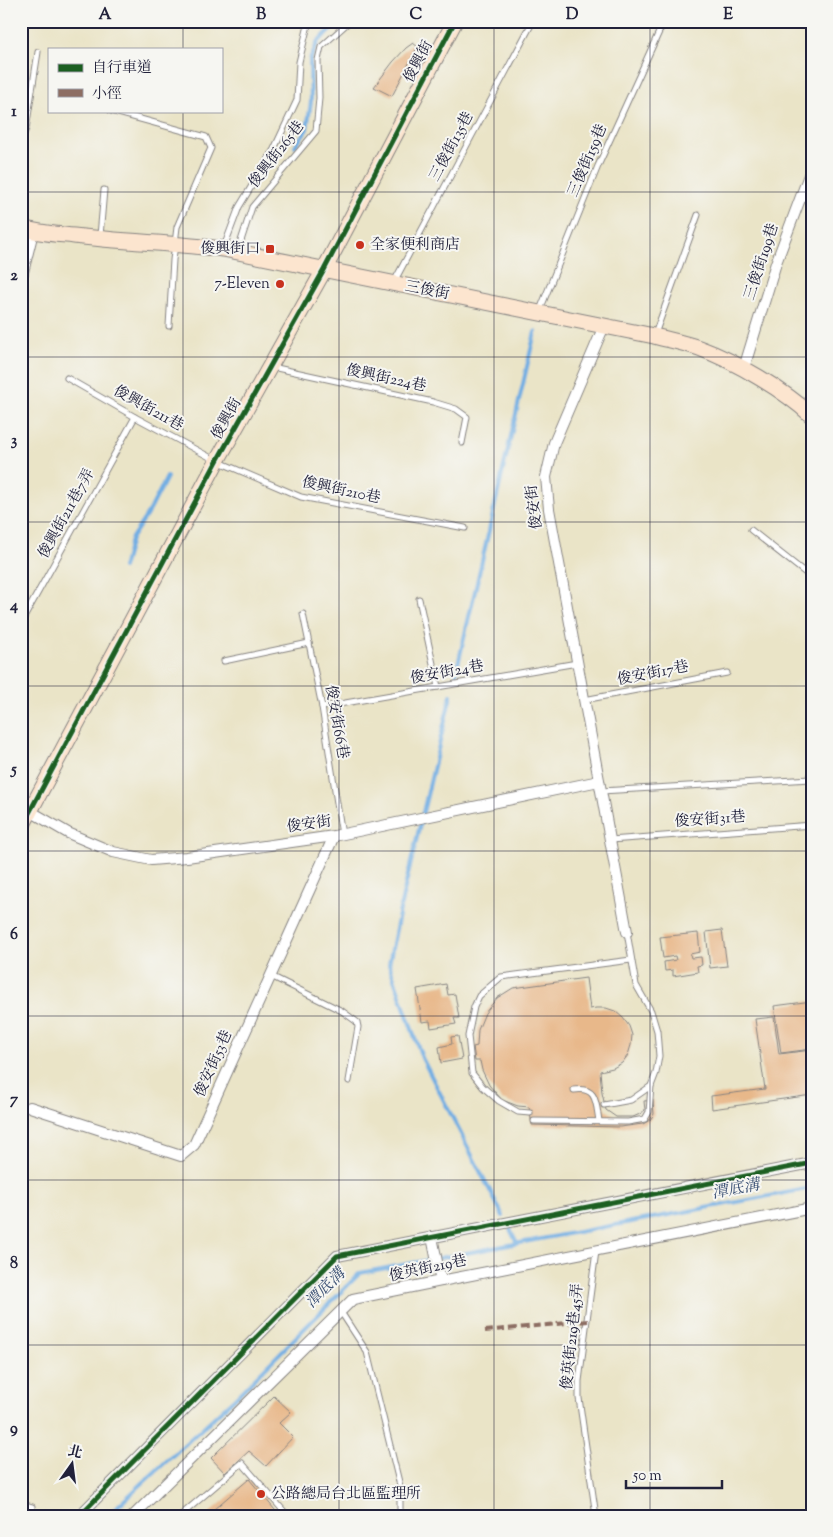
<svg xmlns="http://www.w3.org/2000/svg" width="833" height="1537" viewBox="0 0 833 1537" font-family="'Sorts Mill Goudy','Noto Serif TC',serif">
	<rect width="100%" height="100%" fill="#f6f6f2"/>
	<filter id="ink" filterUnits="userSpaceOnUse"><feTurbulence type="fractalNoise" baseFrequency=".02" numOctaves="2"/><feDisplacementMap in="SourceGraphic" scale="10" xChannelSelector="R" yChannelSelector="G"/><feConvolveMatrix kernelMatrix="1 2 1 2 8 2 1 2 1" color-interpolation-filters="sRGB"/></filter>
	<filter id="wash" filterUnits="userSpaceOnUse"><feTurbulence type="fractalNoise" baseFrequency=".0096" numOctaves="4" result="noise"/><feDisplacementMap in="SourceGraphic" scale="20" xChannelSelector="R" yChannelSelector="G"/><feGaussianBlur stdDeviation="1.12" result="paint"/><feColorMatrix in="noise" values="0 0 0 0 0 0 0 0 0 0 0 0 0 0 0 0 0 1.4 0 .05"/><feComposite in="paint" operator="in"/></filter>
	<g filter="url(#wash)">
		<rect width="100%" height="100%" fill="#eae4c7"/>
		<g fill="none" stroke-linecap="round" stroke-linejoin="round">
			<!-- stream -->
			<g stroke="#72aee3" stroke-width="4">
				<polyline points="295,146 307,129 311,102 310,60 318,41 341,21"/>
				<polyline points="123,568 131,539 150,510 167,477"/>
				<polyline points="456,673 535,332"/>
				<polyline points="451,695 401,904 389,964 422,1058 503,1216"/>
				<polyline points="510,1229 517,1243"/>
				<polyline points="107,1516 235,1398 360,1273 812,1188"/>
			</g>
		</g>
		<g id="blocks">
			<!-- building -->
			<g fill="#e8b88a">
				<polygon points="413,43 418,47 416,50 392,96 374,87 393,62 406,48"/>
				<polygon points="722,930 727,966 710,968 706,932"/>
				<polygon points="698,933 700,952 690,954 691,958 701,957 702,965 697,966 698,972 673,976 673,970 665,971 664,962 676,960 675,956 663,958 660,937"/>
				<polygon points="586,978 590,1009 596,1008 606,1008 615,1011 623,1018 629,1026 632,1035 631,1045 628,1055 622,1063 613,1068 600,1071 602,1093 606,1110 616,1117 633,1117 640,1114 645,1110 644,1101 653,1100 654,1114 650,1120 643,1124 620,1127 532,1125 529,1107 518,1106 502,1100 489,1085 482,1070 480,1061 475,1061 473,1047 477,1046 478,1030 485,1013 497,998 513,988"/>
				<polygon points="446,984 448,995 455,994 459,1018 454,1018 456,1024 431,1028 430,1021 422,1022 417,989"/>
				<polygon points="812,1001 812,1049 781,1053 774,1006"/>
				<polygon points="774,1017 779,1054 812,1050 812,1095 712,1109 711,1096 765,1089 755,1019"/>
				<polygon points="458,1036 462,1059 441,1063 439,1047 452,1044 451,1037"/>
				<polygon points="274,1396 291,1412 279,1423 293,1437 266,1466 249,1451 225,1473 211,1458"/>
				<polygon points="249,1479 280,1516 206,1516"/>
			</g>
		</g>
	</g>
	<g filter="url(#ink)">
		<use href="#blocks" fill-opacity="0" stroke="#868381" stroke-width="1"/>
		<g fill="none" stroke-linecap="round" stroke-linejoin="round">
			<!-- lane casing -->
			<g stroke="#868381" stroke-width="7">
				<g id="lane">
					<polyline points="111,111 206,137 211,148 177,227 173,260 169,326"/>
					<polyline points="21,141 26,129 38,52"/>
					<polyline points="100,236 104,190"/>
					<polyline points="224,247 239,207 274,149 297,100 299,62 309,21"/>
					<polyline points="238,250 252,207 316,131 319,98 318,60 321,47 350,21"/>
					<polyline points="394,282 533,21"/>
					<polyline points="540,310 598,166 664,21"/>
					<polyline points="655,334 698,215"/>
					<polyline points="272,367 433,402 456,409 467,417 462,443"/>
					<polyline points="67,378 135,417 217,461 301,497 465,528"/>
					<polyline points="21,412 23,411"/>
					<polyline points="751,530 812,578"/>
					<polyline points="419,599 438,687"/>
					<polyline points="303,614 322,707 342,835"/>
					<polyline points="21,623 135,417"/>
					<polyline points="224,661 309,643"/>
					<polyline points="584,700 727,673"/>
					<polyline points="322,707 577,663"/>
					<polyline points="601,791 811,779"/>
					<polyline points="610,840 812,825"/>
					<polyline points="271,976 342,1011 357,1022 358,1027 349,1081"/>
					<path d="M574,1090C597,1086 596,1103 599,1121"/>
					<polyline points="604,1105 631,1100 651,1086 656,1073 659,1056 657,1031 651,1011 636,985 627,932"/>
					<polyline points="530,1113 518,1112 499,1101 483,1087 472,1073 468,1036 474,1007 479,996 501,977 631,960"/>
					<polyline points="534,1121 628,1122 645,1119 649,1112 651,1086"/>
					<polyline points="596,1251 579,1381 579,1398 596,1516"/>
					<polyline points="341,1312 367,1352 400,1486 400,1516"/>
					<polyline points="21,1504 32,1507"/>
					<polyline points="180,1516 242,1463 288,1516"/>
				</g>
			</g>
			<!-- street casing -->
			<g stroke="#868381" stroke-width="12">
				<g id="street">
					<polyline points="21,280 33,232"/>
					<polyline points="604,326 554,443 546,477 549,509 627,932"/>
					<polyline points="744,368 776,263 812,167"/>
					<polyline points="812,776 812,781"/>
					<polyline points="30,811 68,833 113,852 151,860 187,857 334,836 599,781"/>
					<polyline points="30,1107 181,1156 194,1145 334,836"/>
					<polyline points="432,1237 441,1281"/>
					<polyline points="79,1516 337,1256 812,1163"/>
					<polyline points="133,1516 353,1299 441,1281 812,1208"/>
				</g>
			</g>
			<!-- secondary casing -->
			<g stroke="#868381" stroke-width="17">
				<g id="secondary">
					<path d="M21,228C38,233 56,234 74,236C124,242 173,243 223,249L654,336C669,340 685,343 699,348C735,361 784,390 812,416"/>
					<polyline points="21,828 217,461 324,270 455,21"/>
				</g>
			</g>
			<!-- lane -->
			<use href="#lane" stroke="#fff" stroke-width="5"/>
			<!-- street -->
			<use href="#street" stroke="#fff" stroke-width="10"/>
			<!-- secondary -->
			<use href="#secondary" stroke="#fce5cf" stroke-width="15"/>
			<!-- quiet -->
			<polyline stroke="#8d6e63" stroke-width="4" stroke-dasharray="8 4" stroke-linecap="butt" points="485,1331 588,1321"/>
			<!-- cycleway casing -->
			<g stroke="#f6f6f2" stroke-width="8">
				<g id="cycleway">
					<polyline points="21,828 217,461 324,270 455,21"/>
					<polyline points="79,1516 337,1256 812,1163"/>
				</g>
			</g>
			<!-- cycleway -->
			<use href="#cycleway" stroke="#1b5e20" stroke-width="5"/>
		</g>
	</g>
	<!-- grid -->
	<path fill="none" stroke="#22223b" stroke-width="1" stroke-opacity="0.55" d="M183,21V49M339,21V1516M494,21V1516M650,21V1516M183,111V1516M21,192H812M21,357H812M21,522H812M21,686H812M21,851H812M21,1016H812M21,1180H812M21,1345H812"/>
	<!-- markers -->
	<g fill="#c8321e" stroke="#f6f6f2" stroke-width="2">
		<circle cx="360" cy="245" r="5"/>
		<rect x="265" y="244" width="10" height="10" rx="2.5"/>
		<circle cx="280" cy="284" r="5"/>
		<circle cx="261" cy="1494" r="5"/>
	</g>
	<g text-anchor="middle" dominant-baseline="central" stroke-width="4" stroke-linejoin="round" paint-order="stroke">
		<!-- street labels -->
		<g font-size="15" fill="#22223b" stroke="#f6f6f2">
			<text transform="translate(419 62) rotate(-62)">俊興街</text>
			<text transform="translate(452 147) rotate(-62)">三俊街135巷</text>
			<text transform="translate(277 155) rotate(-52)">俊興街265巷</text>
			<text transform="translate(588 161) rotate(-67)">三俊街159巷</text>
			<text transform="translate(762 262) rotate(-72)">三俊街199巷</text>
			<text transform="translate(427 291) rotate(11)">三俊街</text>
			<text transform="translate(386 379) rotate(12)">俊興街224巷</text>
			<text transform="translate(148 409) rotate(29)">俊興街211巷</text>
			<text transform="translate(227 419) rotate(-61)">俊興街</text>
			<text transform="translate(341 491) rotate(12)">俊興街210巷</text>
			<text transform="translate(535 507) rotate(-97)">俊安街</text>
			<text transform="translate(67 514) rotate(-61)">俊興街211巷7弄</text>
			<text transform="translate(447 673) rotate(-10)">俊安街24巷</text>
			<text transform="translate(653 674) rotate(-11)">俊安街17巷</text>
			<text transform="translate(336 722) rotate(80)">俊安街66巷</text>
			<text transform="translate(710 820) rotate(-4)">俊安街31巷</text>
			<text transform="translate(309 825) rotate(-8)">俊安街</text>
			<text transform="translate(214 1064) rotate(-66)">俊安街53巷</text>
			<text transform="translate(428 1269) rotate(-12)">俊英街219巷</text>
			<text transform="translate(573 1337) rotate(-84)">俊英街219巷45弄</text>
		</g>
		<!-- poi labels -->
		<g font-size="15" fill="#22223b" stroke="#f6f6f2" text-anchor="start">
			<text x="370" y="245">全家便利商店</text>
			<text x="260" y="249" text-anchor="end">俊興街口</text>
			<text x="270" y="284" text-anchor="end">7-Eleven</text>
			<text x="271" y="1494">公路總局台北區監理所</text>
		</g>
		<!-- water labels -->
		<g font-size="16" font-style="italic" fill="#3e5376" stroke="#f6f6f2">
			<text transform="translate(736 1190) rotate(-11)">潭底溝</text>
			<text transform="translate(326 1289) rotate(-45)">潭底溝</text>
		</g>
	</g>
	<!-- margin -->
	<rect width="833" height="1537" fill="none" stroke="#f6f6f2" stroke-width="55"/>
	<!-- legend -->
	<rect x="48" y="48" width="175" height="65" fill="#f6f6f2" stroke="#a1a1a9"/>
	<rect x="58" y="64" width="25" height="8" fill="#1b5e20" stroke="#a1a1a9"/>
	<text x="92" y="72" font-size="15" fill="#22223b">自行車道</text>
	<rect x="58" y="89" width="25" height="8" fill="#8d6e63" stroke="#a1a1a9"/>
	<text x="92" y="98" font-size="15" fill="#22223b">小徑</text>
	<!-- north arrow -->
	<g transform="translate(72 1464) rotate(14)" stroke="#f6f6f2" stroke-width="4" paint-order="stroke">
	<path d="M0-4L9 19L0 12L-9 19Z" fill="#22223b"/>
	<text y="-8" font-size="14" font-weight="bold" text-anchor="middle" fill="#22223b">北</text>
	</g>
	<!-- scale -->
	<path d="M626 1480v8h96v-8" fill="none" stroke="#22223b" stroke-width="2.5"/>
	<text x="633" y="1480" font-size="15" fill="#22223b" stroke="#f6f6f2" stroke-width="4" paint-order="stroke">50 m</text>
	<rect x="28" y="28" width="778" height="1482" fill="none" stroke="#22223b" stroke-width="2"/>
	<g font-size="16" text-anchor="middle" font-weight="bold" fill="#22223b">
		<text x="105" y="19">A</text>
		<text x="261" y="19">B</text>
		<text x="416" y="19">C</text>
		<text x="572" y="19">D</text>
		<text x="728" y="19">E</text>
		<text x="14" y="116">1</text>
		<text x="14" y="280">2</text>
		<text x="14" y="445">3</text>
		<text x="14" y="610">4</text>
		<text x="14" y="774">5</text>
		<text x="14" y="939">6</text>
		<text x="14" y="1104">7</text>
		<text x="14" y="1268">8</text>
		<text x="14" y="1433">9</text>
	</g>
</svg>
